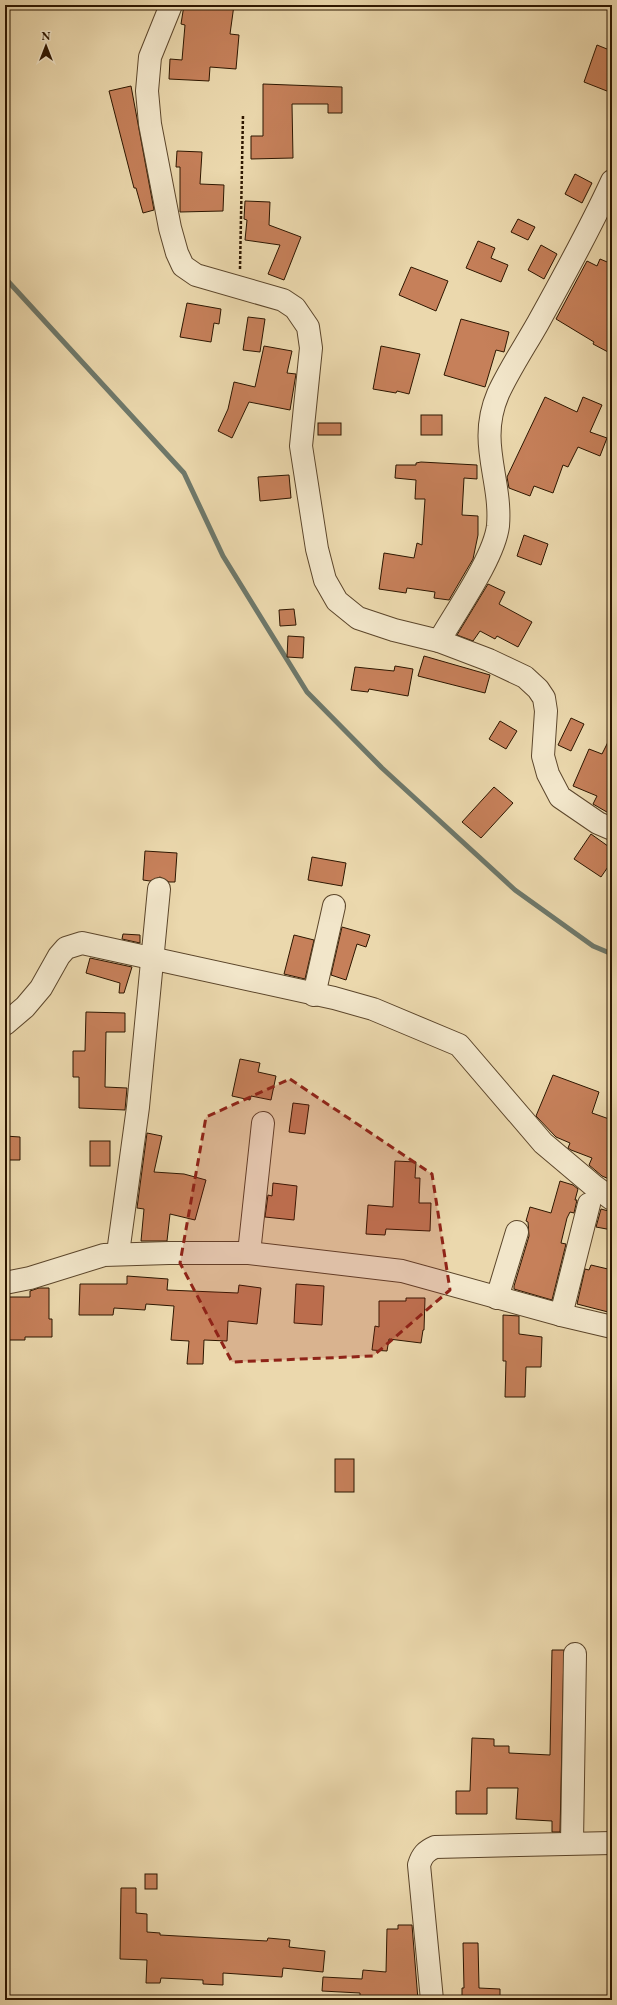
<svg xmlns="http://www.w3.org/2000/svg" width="617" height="2005" viewBox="0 0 617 2005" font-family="'EB Garamond',serif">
	<rect width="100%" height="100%" fill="#ebd8ad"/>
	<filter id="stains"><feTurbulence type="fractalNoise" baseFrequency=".005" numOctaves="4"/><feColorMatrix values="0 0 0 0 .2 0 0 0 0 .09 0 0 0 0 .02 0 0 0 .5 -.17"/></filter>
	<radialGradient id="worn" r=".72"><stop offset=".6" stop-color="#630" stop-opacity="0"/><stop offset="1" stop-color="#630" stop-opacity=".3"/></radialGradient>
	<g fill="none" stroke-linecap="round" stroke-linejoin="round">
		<!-- stream -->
		<polyline stroke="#6e786a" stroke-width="5" points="5,278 184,473 223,556 307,692 382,768 515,890 593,946 612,954"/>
	</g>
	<!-- building -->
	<g fill="#c6805a" stroke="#2d1600">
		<polygon points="184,5 234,5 230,34 239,35 236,69 210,67 209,81 169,79 170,59 182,60 185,25 181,24"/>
		<polygon points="597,45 612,51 612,93 584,82"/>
		<polygon points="263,84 342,87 342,113 328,113 328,104 292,104 293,158 251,159 251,136 263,136"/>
		<polygon points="131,86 154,210 143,213 136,188 134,188 109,91"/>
		<polygon points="177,151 202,152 200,184 224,185 223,211 180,212 180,167 176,167"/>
		<polygon points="575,174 592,183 582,203 565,194"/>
		<polygon points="245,201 270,202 269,225 301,237 284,280 268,274 280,245 245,240 247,220 244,219"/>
		<polygon points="518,219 535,227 528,240 511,232"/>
		<polygon points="478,241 495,248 491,258 508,265 501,282 466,268"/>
		<polygon points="541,245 557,254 544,279 528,270"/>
		<polygon points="600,259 612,264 612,345 608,352 593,344 594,342 556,319 587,261 597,266"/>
		<polygon points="411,267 448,281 436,311 399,295"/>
		<polygon points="187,303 221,309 219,324 214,323 211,342 180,337"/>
		<polygon points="248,317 265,319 260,352 243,350"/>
		<polygon points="461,319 509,332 504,352 496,350 485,387 444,375"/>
		<polygon points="264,346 292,351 287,373 296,374 290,410 249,402 232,438 218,431 228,409 234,382 255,387"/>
		<polygon points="381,346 420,354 409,394 397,391 396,393 373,389"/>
		<polygon points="545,397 577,412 583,397 602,405 590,432 607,438 600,456 578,447 568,467 563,465 553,493 534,486 530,496 509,488 507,477"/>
		<rect x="421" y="415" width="21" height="20"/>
		<rect x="318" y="423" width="23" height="12"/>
		<polygon points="421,462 477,465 477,479 464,478 462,515 478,516 478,535 473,559 449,600 434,598 435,592 407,588 406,593 379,589 384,553 414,558 417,543 422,545 425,499 415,499 416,480 395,478 396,465 416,465 416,463"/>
		<polygon points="289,475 291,498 260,501 258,477"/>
		<polygon points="524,535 548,544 541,565 517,556"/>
		<polygon points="488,584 505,592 499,604 532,622 518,647 497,636 495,639 480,631 473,641 457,635"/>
		<polygon points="294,609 296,625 280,626 279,610"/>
		<polygon points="288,636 304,637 303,658 287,657"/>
		<polygon points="424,656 490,675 485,693 418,676"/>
		<polygon points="395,666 413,669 408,696 369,689 368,692 351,690 355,667 394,671"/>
		<polygon points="571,718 584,724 571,751 558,745"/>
		<polygon points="500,721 517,731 506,749 489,739"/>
		<polygon points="612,734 612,815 593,804 597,796 573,786 589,749 602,754"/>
		<polygon points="494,787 513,803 481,838 462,822"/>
		<polygon points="591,834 612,849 612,861 601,877 574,859"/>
		<polygon points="145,851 177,853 175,882 169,882 160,877 150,881 143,880"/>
		<polygon points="312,857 346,863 342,886 308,880"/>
		<polygon points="342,927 370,935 366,947 357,944 346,980 331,975"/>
		<polygon points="123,934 140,935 140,943 122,939"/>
		<polygon points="294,935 314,940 305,979 284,974"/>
		<polygon points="90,958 132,967 124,993 119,993 120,983 86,973"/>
		<polygon points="86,1012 125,1013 125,1032 106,1032 105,1087 127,1088 125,1110 79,1108 79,1077 73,1077 73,1051 85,1051"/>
		<polygon points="240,1059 260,1063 258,1072 276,1076 271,1100 251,1096 250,1100 232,1096"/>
		<polygon points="553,1075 599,1092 592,1113 612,1120 612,1171 609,1179 602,1176 589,1165 592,1158 571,1150 568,1148 570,1143 556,1137 536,1116"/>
		<polygon points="293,1103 309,1105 305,1134 289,1132"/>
		<polygon points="147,1133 162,1136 154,1172 184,1174 206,1180 195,1220 170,1214 167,1241 141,1241 144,1209 137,1208"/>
		<polygon points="5,1136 20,1137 20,1160 5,1160"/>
		<rect x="90" y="1141" width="20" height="25"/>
		<polygon points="395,1161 416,1162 415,1178 420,1178 419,1203 431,1203 430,1231 386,1229 385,1235 366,1234 368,1205 393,1207"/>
		<polygon points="560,1181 573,1185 578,1189 575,1200 577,1200 574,1213 570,1212 567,1218 561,1243 566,1244 552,1300 514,1289 514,1286 529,1236 528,1222 526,1221 530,1207 551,1213"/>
		<polygon points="273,1183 297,1186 294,1220 265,1217 268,1195 272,1196"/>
		<polygon points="601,1209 612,1212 612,1230 596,1227"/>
		<polygon points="591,1265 612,1270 612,1313 577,1304 585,1269 589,1270"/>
		<polygon points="127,1276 168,1279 167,1290 238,1293 239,1285 261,1288 257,1324 228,1321 227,1341 204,1340 203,1364 187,1364 189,1341 171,1340 174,1306 146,1304 145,1310 114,1308 113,1315 79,1315 80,1284 127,1284"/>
		<polygon points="296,1284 324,1286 322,1325 294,1323"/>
		<polygon points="39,1288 49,1288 49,1319 52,1319 52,1337 25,1337 25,1340 5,1340 5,1297 30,1297 30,1291"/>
		<polygon points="406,1298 425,1298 424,1330 423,1330 421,1343 389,1339 387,1351 372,1350 375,1326 379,1327 379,1301 406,1301"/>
		<polygon points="503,1315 519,1316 519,1334 542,1337 541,1367 526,1367 525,1397 505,1397 506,1361 503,1361"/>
		<rect x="335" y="1459" width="19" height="33"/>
		<polygon points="552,1650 564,1650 560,1832 552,1832 552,1821 516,1819 518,1788 487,1788 487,1814 456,1814 456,1791 470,1791 472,1738 494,1739 494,1746 509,1746 509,1753 550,1755"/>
		<rect x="145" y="1874" width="12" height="15"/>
		<polygon points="121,1888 136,1888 136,1913 147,1914 147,1932 160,1933 160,1935 267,1941 268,1938 290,1940 289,1947 325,1951 323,1972 283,1968 282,1977 223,1973 223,1985 203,1984 203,1980 161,1978 160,1983 146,1983 147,1960 120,1959"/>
		<polygon points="398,1925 412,1925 418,2000 360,2000 360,1993 322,1991 323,1977 362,1979 363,1970 386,1972 387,1929 398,1929"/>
		<polygon points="463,1943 478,1943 479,1988 500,1989 500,2000 462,2000 462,1988 464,1988"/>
	</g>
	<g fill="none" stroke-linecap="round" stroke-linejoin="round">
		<!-- minor casing -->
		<g stroke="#5c462b" stroke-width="24">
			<g id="minor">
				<polyline points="171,5 150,57 147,91 150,124 170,228 177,253 183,266 196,275 283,300 295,308 308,327 311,348 301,446 317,549 325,580 337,601 358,618 394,630 439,641 489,660 525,677 538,689 544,698 546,711 543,756 548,774 560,797 598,823 612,829"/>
				<path d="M439,641C456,611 494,558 498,526C502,479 477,443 498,394C509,370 525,346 538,323C564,276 590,229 612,181"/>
				<polyline points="314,995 334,906"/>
				<polyline points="5,1024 25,1007 41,988 59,956 66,948 82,943 334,998 373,1009 459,1045 543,1143 594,1186 612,1199"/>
				<polyline points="118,1253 138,1107 159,889"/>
				<polyline points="249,1253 263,1123"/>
				<polyline points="5,1283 30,1278 104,1255 169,1253 249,1253 402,1271 561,1315 612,1327"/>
				<polyline points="497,1298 517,1232"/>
				<polyline points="561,1315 589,1204"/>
				<polyline points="572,1843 575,1654"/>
				<path d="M432,2000L419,1865C422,1855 426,1851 435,1847L612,1843"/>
			</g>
		</g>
		<!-- path -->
		<polyline stroke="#2d1600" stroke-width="2.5" stroke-dasharray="3 2" stroke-linecap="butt" points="240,269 243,114"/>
		<!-- minor -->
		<use href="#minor" stroke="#f2e6ca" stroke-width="22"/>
	</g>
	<!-- marked area -->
	<path fill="#8f2418" fill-opacity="0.2" stroke="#8f2418" stroke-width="3" stroke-dasharray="8 5" stroke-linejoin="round" d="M290,1079L432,1174L450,1290L373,1356L232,1362L180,1263L206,1117Z"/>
	<!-- margin -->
	<rect width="617" height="2005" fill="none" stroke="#ebd8ad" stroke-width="20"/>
	<rect x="6" y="6" width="605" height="1993" fill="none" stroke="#2d1600" stroke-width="2"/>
	<rect x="10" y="10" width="597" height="1985" fill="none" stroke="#2d1600"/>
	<!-- north arrow -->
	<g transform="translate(46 46)" stroke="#f2e6ca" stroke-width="3" paint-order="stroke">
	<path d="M0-3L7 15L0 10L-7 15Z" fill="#2d1600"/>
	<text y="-6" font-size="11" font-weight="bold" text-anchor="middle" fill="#2d1600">N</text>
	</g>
	<rect width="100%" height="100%" filter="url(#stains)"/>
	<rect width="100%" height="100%" fill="url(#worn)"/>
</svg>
